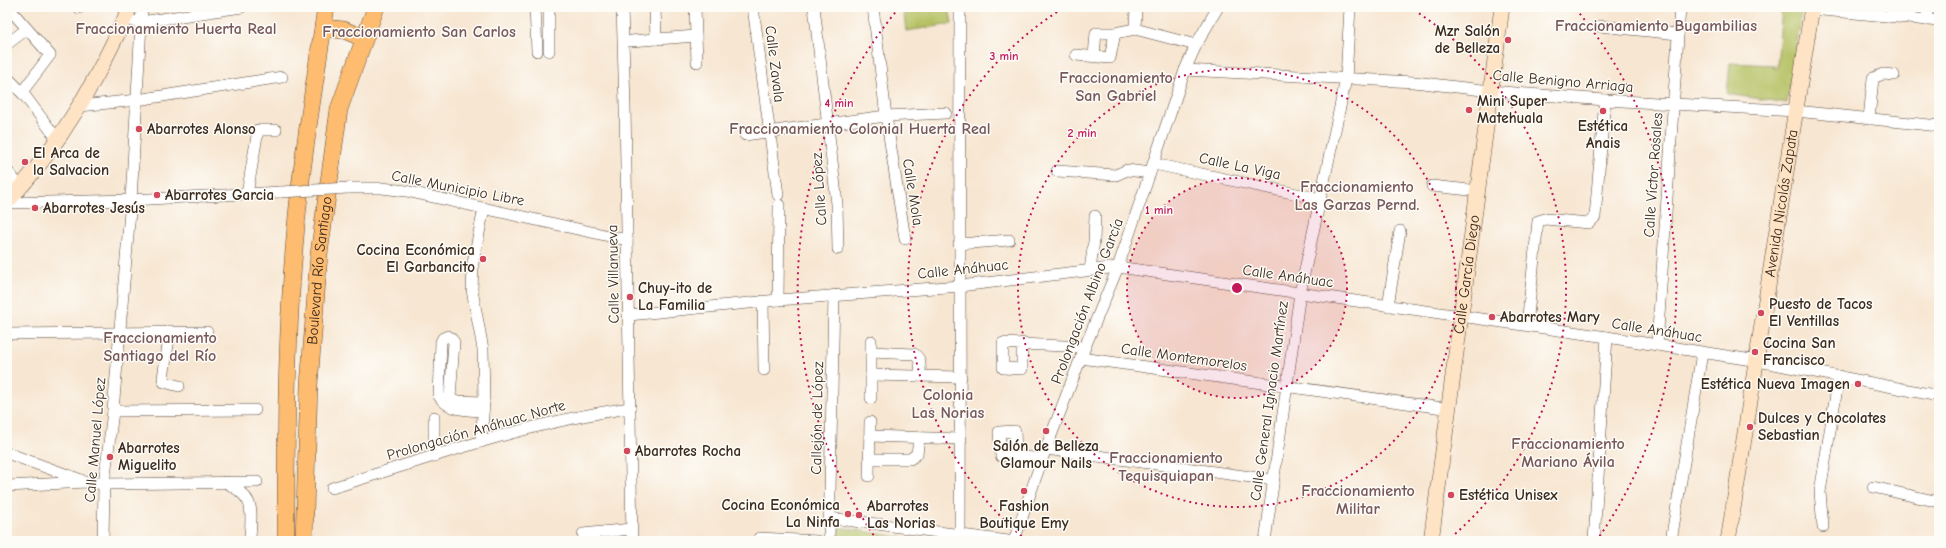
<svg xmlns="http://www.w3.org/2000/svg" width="1946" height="548" viewBox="0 0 1946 548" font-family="'Comic Neue',sans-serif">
	<rect width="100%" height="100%" fill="#fdfcf7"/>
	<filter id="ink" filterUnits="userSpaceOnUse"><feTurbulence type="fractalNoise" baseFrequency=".025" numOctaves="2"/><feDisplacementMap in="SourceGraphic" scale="8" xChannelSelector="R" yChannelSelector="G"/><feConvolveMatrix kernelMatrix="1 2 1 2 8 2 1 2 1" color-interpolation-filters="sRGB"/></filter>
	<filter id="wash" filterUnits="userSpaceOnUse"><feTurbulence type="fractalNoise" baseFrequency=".012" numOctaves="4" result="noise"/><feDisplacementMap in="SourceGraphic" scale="16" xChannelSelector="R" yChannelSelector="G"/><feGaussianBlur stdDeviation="0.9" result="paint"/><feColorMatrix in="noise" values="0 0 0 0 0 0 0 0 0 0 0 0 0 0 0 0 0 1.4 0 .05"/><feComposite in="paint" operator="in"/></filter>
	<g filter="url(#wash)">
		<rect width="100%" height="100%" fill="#f7e6d1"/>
		<!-- green -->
		<g fill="#b4c061" stroke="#787540">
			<polygon points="903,7 949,7 952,24 906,31"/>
			<polygon points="1782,7 1803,7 1787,103 1727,94 1730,63 1774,65 1774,68 1777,68"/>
			<polygon points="838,527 906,538 906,541 838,541"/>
		</g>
	</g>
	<g filter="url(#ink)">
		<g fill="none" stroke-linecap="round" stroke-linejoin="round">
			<!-- street casing -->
			<g stroke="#574639" stroke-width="12">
				<g id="street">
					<polyline points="8,7 50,55 22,92"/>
					<polyline points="78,7 79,8"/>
					<polyline points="535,7 537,51"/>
					<polyline points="549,7 549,51"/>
					<polyline points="622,7 625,106 632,541"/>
					<polyline points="655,7 656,39"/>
					<polyline points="695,7 697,62"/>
					<polyline points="753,7 778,195"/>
					<polyline points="814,7 837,204 838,249"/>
					<polyline points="873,7 886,116 905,239"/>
					<polyline points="1812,9 1939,21"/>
					<polyline points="125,20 141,22 242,7"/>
					<polyline points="1926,20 1928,7"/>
					<polyline points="1599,26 1678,34"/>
					<polyline points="1135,29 1136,7"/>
					<polyline points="631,41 696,36"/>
					<polyline points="7,44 27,29"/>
					<polyline points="1076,55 1110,58 1115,33"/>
					<polyline points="1094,56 1096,33 1115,33 1135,29 1196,45"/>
					<polyline points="1185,70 1414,82 1491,91 1605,100 1796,111 1939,126"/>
					<polyline points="7,77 25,96 58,140"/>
					<polyline points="80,106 137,100 282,77"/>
					<polyline points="1869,119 1873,78 1883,74 1894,75"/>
					<polyline points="745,135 886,116 946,113"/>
					<polyline points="1154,164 1321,199"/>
					<polyline points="7,171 21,187"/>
					<polyline points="1057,171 1116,175 1127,170 1150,173"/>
					<polyline points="1432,186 1479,191"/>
					<polyline points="348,188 382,188 406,191 627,240"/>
					<polyline points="247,194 258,130 276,130"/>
					<polyline points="7,203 131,200 281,192"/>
					<polyline points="959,244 1009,240"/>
					<polyline points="1090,270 1094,241 1095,216"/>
					<polyline points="778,300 779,205"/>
					<polyline points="763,301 764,370"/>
					<polyline points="1388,306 1400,231"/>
					<polyline points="629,315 778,300 960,286 1118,267 1607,337 1758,361 1939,396"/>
					<polyline points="1527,325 1538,221 1545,219 1589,223 1595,217 1605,100"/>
					<polyline points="170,331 163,378 164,382 179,386"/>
					<polyline points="7,334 207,332"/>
					<polyline points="1022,343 1022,369 1003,368 1003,343 1085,347"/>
					<polyline points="1657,345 1680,7"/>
					<path d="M871,352L914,354C922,359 920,367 920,376"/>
					<polyline points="1081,358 1450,409"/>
					<polyline points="871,375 961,377"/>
					<path d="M450,398L454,342L451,338L448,336L443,338L441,342L439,396C448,411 467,410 483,411"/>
					<polyline points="450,398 454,401 484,402"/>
					<polyline points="871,398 871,341"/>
					<polyline points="113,411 255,410"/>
					<polyline points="434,417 434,438 437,455"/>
					<polyline points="870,436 961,439"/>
					<polyline points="481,442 484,402 483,349 472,290 473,263 484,208"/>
					<polyline points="1046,449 1273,480"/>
					<polyline points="7,453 81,480"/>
					<polyline points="1016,456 1015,431 999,432 1001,456 1016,456 1042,459"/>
					<polyline points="869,459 910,459 917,454 919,438"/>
					<polyline points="869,476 870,422"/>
					<path d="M225,482C257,499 251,508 250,541"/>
					<polyline points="7,486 86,482 104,484 257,482"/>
					<polyline points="1873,487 1939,502"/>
					<path d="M332,488C430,458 528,422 630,408"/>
					<polyline points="830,518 1008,541"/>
					<polyline points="1823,527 1820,492 1839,376"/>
					<polyline points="583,534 631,529"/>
					<path d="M960,535C961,359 959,183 960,7"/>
					<polyline points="759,538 817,541"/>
					<polyline points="103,541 104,484 113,411 131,200 142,7"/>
					<polyline points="829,541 834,295"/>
					<polyline points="1014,541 1042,459 1085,347 1118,267 1185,70 1196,45 1218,7"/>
					<polyline points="1265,541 1300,293 1346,79 1350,7"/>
					<polyline points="1594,541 1607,337"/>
					<polyline points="1671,541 1702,353"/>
				</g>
			</g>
			<!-- secondary casing -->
			<g stroke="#574639" stroke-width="16">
				<g id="secondary">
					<path d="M7,202C61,145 98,78 130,7"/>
					<path id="s1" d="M1431,541L1502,7"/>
					<path id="s2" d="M1728,541L1812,7"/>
				</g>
			</g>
			<!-- primary casing -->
			<g stroke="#574639" stroke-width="18">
				<g id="primary">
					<polyline points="323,28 344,30 363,38"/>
					<path d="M286,541C286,444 286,347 294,250C300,169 314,88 326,7"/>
					<path id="s3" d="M304,541L309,385L319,254L339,109L376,7"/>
				</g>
			</g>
			<!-- street -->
			<use href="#street" stroke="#fff" stroke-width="11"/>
			<!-- secondary -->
			<use href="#secondary" stroke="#fee4c5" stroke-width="15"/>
			<!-- primary -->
			<use href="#primary" stroke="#fdbc6f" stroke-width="17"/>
			<!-- street-bridge casing -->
			<g stroke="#574639" stroke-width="12" stroke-linecap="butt">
				<polyline id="street-bridge" points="281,192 348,188"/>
			</g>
			<!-- street-bridge -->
			<use href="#street-bridge" stroke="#fff" stroke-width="11"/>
		</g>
	</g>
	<!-- distance rings -->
	<circle cx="1237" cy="288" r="110" fill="#c2185b" fill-opacity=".12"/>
	<g fill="none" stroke="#c2185b" stroke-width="2" stroke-dasharray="2 4">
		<circle cx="1237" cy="288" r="110"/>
		<circle cx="1237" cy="288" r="219"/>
		<path d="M1026 540A329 329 0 0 1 1065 7M1409 7A329 329 0 0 1 1448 540"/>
		<path d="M877 540A439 439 0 0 1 898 9M1576 9A439 439 0 0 1 1597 540"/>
	</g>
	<!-- markers -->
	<g fill="#d1495b" stroke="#fdfcf7" stroke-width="1.5">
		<circle cx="1508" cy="40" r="4"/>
		<circle cx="1469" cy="110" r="4"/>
		<circle cx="1603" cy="111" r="4"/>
		<circle cx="139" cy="129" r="4"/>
		<circle cx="25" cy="162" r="4"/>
		<circle cx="157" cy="195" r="4"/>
		<circle cx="35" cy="208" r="4"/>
		<circle cx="483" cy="259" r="4"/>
		<circle cx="630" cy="297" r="4"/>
		<circle cx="1761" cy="313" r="4"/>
		<circle cx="1492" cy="317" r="4"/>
		<circle cx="1755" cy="352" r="4"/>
		<circle cx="1858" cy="384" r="4"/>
		<circle cx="1750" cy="427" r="4"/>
		<circle cx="1046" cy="431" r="4"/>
		<circle cx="627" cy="451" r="4"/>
		<circle cx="110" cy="457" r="4"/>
		<circle cx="1024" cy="491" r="4"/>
		<circle cx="1451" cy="495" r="4"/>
		<circle cx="848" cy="514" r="4"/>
		<circle cx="859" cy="515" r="4"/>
	</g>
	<g text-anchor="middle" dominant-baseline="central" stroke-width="3" stroke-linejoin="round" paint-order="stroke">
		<!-- poi labels -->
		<g font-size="15" font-weight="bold" fill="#3b2a1e" stroke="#fdfcf7" text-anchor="start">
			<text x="1500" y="31" text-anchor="end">Mzr Salón<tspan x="1500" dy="17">de Belleza</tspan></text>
			<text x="1477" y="101">Mini Super<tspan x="1477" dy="17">Matehuala</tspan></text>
			<text x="1603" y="126" text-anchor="middle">Estética<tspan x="1603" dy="17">Anais</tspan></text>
			<text x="147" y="129">Abarrotes Alonso</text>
			<text x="33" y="153">El Arca de<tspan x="33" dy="17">la Salvacion</tspan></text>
			<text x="165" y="195">Abarrotes Garcia</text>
			<text x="43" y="208">Abarrotes Jesús</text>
			<text x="475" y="250" text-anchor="end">Cocina Económica<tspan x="475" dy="17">El Garbancito</tspan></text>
			<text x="638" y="288">Chuy-ito de<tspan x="638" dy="17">La Familia</tspan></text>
			<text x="1769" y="304">Puesto de Tacos<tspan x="1769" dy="17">El Ventillas</tspan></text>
			<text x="1500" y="317">Abarrotes Mary</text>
			<text x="1763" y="343">Cocina San<tspan x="1763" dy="17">Francisco</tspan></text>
			<text x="1850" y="384" text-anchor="end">Estética Nueva Imagen</text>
			<text x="1758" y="418">Dulces y Chocolates<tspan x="1758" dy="17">Sebastian</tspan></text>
			<text x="1046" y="446" text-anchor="middle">Salón de Belleza<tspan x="1046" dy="17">Glamour Nails</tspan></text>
			<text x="118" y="448">Abarrotes<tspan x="118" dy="17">Miguelito</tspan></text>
			<text x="635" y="451">Abarrotes Rocha</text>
			<text x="1459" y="495">Estética Unisex</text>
			<text x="840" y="505" text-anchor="end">Cocina Económica<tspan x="840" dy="17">La Ninfa</tspan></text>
			<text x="867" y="506">Abarrotes<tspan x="867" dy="17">Las Norias</tspan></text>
			<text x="1024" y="506" text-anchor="middle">Fashion<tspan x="1024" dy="17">Boutique Emy</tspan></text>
		</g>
		<!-- street labels -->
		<g font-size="15" fill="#3b2a1e" stroke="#fdfcf7">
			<text transform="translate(775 64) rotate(83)">Calle Zavala</text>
			<text transform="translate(1563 81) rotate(5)">Calle Benigno Arriaga</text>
			<text transform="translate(1240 166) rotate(12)">Calle La Viga</text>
			<text transform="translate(1653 175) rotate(-86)">Calle Víctor Rosales</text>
			<text transform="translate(458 188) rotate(11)">Calle Municipio Libre</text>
			<text transform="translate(819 189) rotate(-94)">Calle López</text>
			<text transform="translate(913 192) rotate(81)">Calle Mola</text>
			<text stroke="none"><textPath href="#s2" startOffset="342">Avenida Nicolás Zapata</textPath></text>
			<text transform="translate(963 269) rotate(-6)">Calle Anáhuac</text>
			<text stroke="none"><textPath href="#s3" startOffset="271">Boulevard Río Santiago</textPath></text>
			<text transform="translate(613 274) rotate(-91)">Calle Villanueva</text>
			<text stroke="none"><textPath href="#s1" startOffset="269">Calle García Diego</textPath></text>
			<text transform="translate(1288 276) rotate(8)">Calle Anáhuac</text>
			<text transform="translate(1087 301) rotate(-69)">Prolongación Albino García</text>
			<text transform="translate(1657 330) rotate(9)">Calle Anáhuac</text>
			<text transform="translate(1184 357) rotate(8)">Calle Montemorelos</text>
			<text transform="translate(1269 401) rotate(-82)">Calle General Ignacio Martínez</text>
			<text transform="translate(817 418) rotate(-89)">Callejón de López</text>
			<text transform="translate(476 430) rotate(-16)">Prolongación Anáhuac Norte</text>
			<text transform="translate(95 440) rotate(-85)">Calle Manuel López</text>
		</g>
		<!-- neighbourhood labels -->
		<g font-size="16" font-weight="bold" fill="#77585b" stroke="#fdfcf7">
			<text x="1656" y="26">Fraccionamiento Bugambilias</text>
			<text x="176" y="29">Fraccionamiento Huerta Real</text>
			<text x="419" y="32">Fraccionamiento San Carlos</text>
			<text x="1116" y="78">Fraccionamiento<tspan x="1116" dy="18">San Gabriel</tspan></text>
			<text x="860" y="129">Fraccionamiento Colonial Huerta Real</text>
			<text x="1357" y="187">Fraccionamiento<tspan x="1357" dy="18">Las Garzas Pernd.</tspan></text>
			<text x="160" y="338">Fraccionamiento<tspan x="160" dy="18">Santiago del Río</tspan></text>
			<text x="948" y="395">Colonia<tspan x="948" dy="18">Las Norias</tspan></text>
			<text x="1568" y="444">Fraccionamiento<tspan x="1568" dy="18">Mariano Ávila</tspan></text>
			<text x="1166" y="458">Fraccionamiento<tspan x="1166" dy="18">Tequisquiapan</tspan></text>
			<text x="1358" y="491">Fraccionamiento<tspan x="1358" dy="18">Militar</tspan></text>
		</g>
	</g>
	<circle cx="1237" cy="288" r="6" fill="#c2185b" stroke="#fdfcf7" stroke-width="2"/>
	<g font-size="12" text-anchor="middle" font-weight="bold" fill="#c2185b" stroke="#fdfcf7" stroke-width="3" stroke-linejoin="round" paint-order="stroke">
		<text x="1004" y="60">3 min</text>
		<text x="839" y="107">4 min</text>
		<text x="1082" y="137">2 min</text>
		<text x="1159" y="214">1 min</text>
	</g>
	<!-- margin -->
	<rect width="1946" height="548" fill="none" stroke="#fdfcf7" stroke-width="24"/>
</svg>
